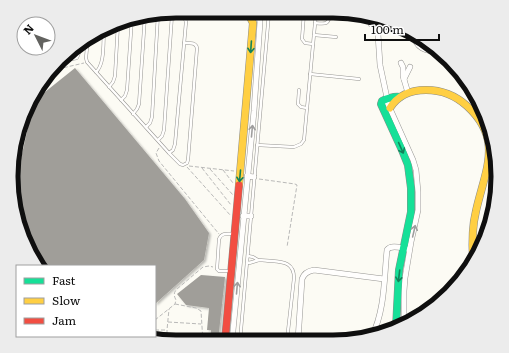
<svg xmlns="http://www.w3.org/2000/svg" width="509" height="353" viewBox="0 0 509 353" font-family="Literata,serif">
	<defs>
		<filter id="shadow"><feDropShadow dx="2" dy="1.5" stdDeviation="1" flood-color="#0004"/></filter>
	</defs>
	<rect width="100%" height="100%" fill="#fcfbf4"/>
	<!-- building -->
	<g fill="#a09e99" filter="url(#shadow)">
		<polygon points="75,68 185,199 209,233 204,260 155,304 155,266 40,266 28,250 14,209 14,190 30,118 34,112 33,106 35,100"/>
		<polygon points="201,275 225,277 218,341 210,341 211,330 207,330 209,308 186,305 177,294"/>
	</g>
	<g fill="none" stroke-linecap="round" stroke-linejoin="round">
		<!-- lane casing -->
		<g stroke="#969592" stroke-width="3.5">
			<g id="lane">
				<polyline points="304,13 302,39 305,43 313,44"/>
				<polyline points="157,14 182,16 185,19 186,22 175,144 173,150 169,153"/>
				<path d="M315,23C325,24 329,25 330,14"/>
				<polyline points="370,25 370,16"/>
				<polyline points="394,26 397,26"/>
				<polyline points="314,35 336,37"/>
				<path d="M88,37L86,58L87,62L169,153L180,164L183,165L187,163L188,160L197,48C196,42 189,43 184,43"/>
				<path d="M96,72C105,64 103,42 104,30"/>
				<polyline points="310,74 359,79"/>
				<polyline points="46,77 53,71 54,65"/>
				<polyline points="109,87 113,82 115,76 118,24"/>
				<polyline points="299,90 298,104 301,107 307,108"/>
				<polyline points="121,100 125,96 127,90 132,17"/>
				<polyline points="133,114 137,109 139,104 145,15"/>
				<polyline points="146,127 150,123 152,117 158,14"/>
				<polyline points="158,140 162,136 164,130 172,15"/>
				<polyline points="257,145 294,147 301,144 304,140 316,13"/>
				<polyline points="13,164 22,138 22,135 19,132"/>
				<polyline points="248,256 253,257 258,260"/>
				<path d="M247,263C251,263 255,261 259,260C263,260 268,261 272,261C284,262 294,263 294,278L287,340"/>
				<path d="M230,271H219L217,269L219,239C222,232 228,234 234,234"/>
				<polyline points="241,337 253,338"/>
				<polyline points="240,341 269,13"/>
			</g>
		</g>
		<!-- street casing -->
		<g stroke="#969592" stroke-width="6">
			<g id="street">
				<polyline points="377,19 380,65 387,98"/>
				<path d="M414,33C415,49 426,51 440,52"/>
				<polyline points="66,55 70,58 76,57 78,52 76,47"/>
				<polyline points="401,63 403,67 403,76 408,93"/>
				<polyline points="404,79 410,67"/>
				<polyline points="383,100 386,101 387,102 413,160 416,170 418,192 418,210 411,242 405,278 404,291 404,326"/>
				<polyline points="475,114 482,107"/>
				<path d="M23,116L28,115C31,112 31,109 28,106"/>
				<polyline points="247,176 254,177"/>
				<polyline points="243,216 251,216"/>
				<path d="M372,336C385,310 384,278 387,250C391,244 401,248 407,249"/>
				<path d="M298,340L302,279C304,273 308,271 314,270L384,279"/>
				<polyline points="232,341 254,111 260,22 259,16 257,12"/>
			</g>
		</g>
		<!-- fast casing -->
		<g stroke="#8c8c89" stroke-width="8">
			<path id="fast" d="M396,328L399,270L411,212V188L408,165L402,150L381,104L382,101C388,98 393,96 400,97"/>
		</g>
		<!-- slow casing -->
		<g stroke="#8c8c89" stroke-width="8">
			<g id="slow">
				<path d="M390,108C398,95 411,90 426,90C442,90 456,96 467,106C504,140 485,170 476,211C472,227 472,243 473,259"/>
				<polyline points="239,185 253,23 249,15 244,12"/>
			</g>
		</g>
		<!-- jam casing -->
		<g stroke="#8c8c89" stroke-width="8">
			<polyline id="jam" points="225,341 239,185"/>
		</g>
		<!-- path -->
		<g stroke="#b9b9b8" stroke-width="1" stroke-dasharray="4 2" stroke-linecap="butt">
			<polyline points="58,69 84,63"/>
			<polyline points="20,129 22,121"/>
			<polyline points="159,148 156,153 159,161 219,234"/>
			<polyline points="189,166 234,171"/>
			<polyline points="187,167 231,216"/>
			<polyline points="202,168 231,205"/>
			<polyline points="210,169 233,195"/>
			<polyline points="223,170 233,183"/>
			<polyline points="259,179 295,184 297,185 287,247"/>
			<polyline points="175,304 196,308 201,311 203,342"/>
			<path d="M155,320L175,304L176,300C174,296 173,293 177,289L203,267L209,266L213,267"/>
			<polyline points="168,322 201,324"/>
			<polyline points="155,330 166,330"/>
			<polyline points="167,340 167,330 169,309"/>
		</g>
		<!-- lane -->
		<use href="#lane" stroke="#fffefd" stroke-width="2.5"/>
		<!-- street -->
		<use href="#street" stroke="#fffefd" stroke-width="5"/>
		<!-- fast -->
		<use href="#fast" stroke="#16e098" stroke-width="7"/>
		<!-- slow -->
		<use href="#slow" stroke="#ffcf43" stroke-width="7"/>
		<!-- jam -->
		<use href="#jam" stroke="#f24e42" stroke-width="7"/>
	</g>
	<!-- one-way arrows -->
	<defs><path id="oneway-shaft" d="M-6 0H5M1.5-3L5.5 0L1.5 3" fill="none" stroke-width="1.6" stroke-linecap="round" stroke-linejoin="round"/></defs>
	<g stroke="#13825a">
		<use href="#oneway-shaft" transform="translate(251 47) rotate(94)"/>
		<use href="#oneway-shaft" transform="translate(401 148) rotate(66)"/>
		<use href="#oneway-shaft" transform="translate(240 176) rotate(95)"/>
		<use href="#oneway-shaft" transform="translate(399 276) rotate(97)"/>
	</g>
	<g stroke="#9f9e9e">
		<use href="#oneway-shaft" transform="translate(252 131) rotate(-85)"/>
		<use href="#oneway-shaft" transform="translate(414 231) rotate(-77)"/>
		<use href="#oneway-shaft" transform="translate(237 288) rotate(-85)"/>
	</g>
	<!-- crop -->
	<path d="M0 0H509V353H0ZM176 18H333A158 158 0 0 1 491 176V177A158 158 0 0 1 333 335H176A158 158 0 0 1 18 177V176A158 158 0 0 1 176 18Z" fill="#ececec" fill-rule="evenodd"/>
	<path fill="none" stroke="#0f0f0f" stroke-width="5" d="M176 18H333A158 158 0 0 1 491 176V177A158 158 0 0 1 333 335H176A158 158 0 0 1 18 177V176A158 158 0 0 1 176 18Z"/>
	<!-- legend -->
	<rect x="16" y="265" width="140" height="72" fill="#ffffff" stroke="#9f9f9f"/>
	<rect x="24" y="278" width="20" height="6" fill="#16e098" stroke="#9f9f9f"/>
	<text x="52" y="285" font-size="12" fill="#0f0f0f">Fast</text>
	<rect x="24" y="298" width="20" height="6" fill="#ffcf43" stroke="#9f9f9f"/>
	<text x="52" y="305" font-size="12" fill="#0f0f0f">Slow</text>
	<rect x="24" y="318" width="20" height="6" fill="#f24e42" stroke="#9f9f9f"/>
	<text x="52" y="325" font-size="12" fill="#0f0f0f">Jam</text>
	<!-- north arrow -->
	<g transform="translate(36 36) rotate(312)"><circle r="19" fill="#ffffff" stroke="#9f9f9f"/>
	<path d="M0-3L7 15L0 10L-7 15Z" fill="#62625f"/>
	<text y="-6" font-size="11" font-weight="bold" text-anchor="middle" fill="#0f0f0f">N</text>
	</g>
	<!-- scale -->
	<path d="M365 34v6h74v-6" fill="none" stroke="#0f0f0f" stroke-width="2"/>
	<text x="371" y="34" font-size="12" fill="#0f0f0f" stroke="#ffffff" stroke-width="3" paint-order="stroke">100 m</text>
</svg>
